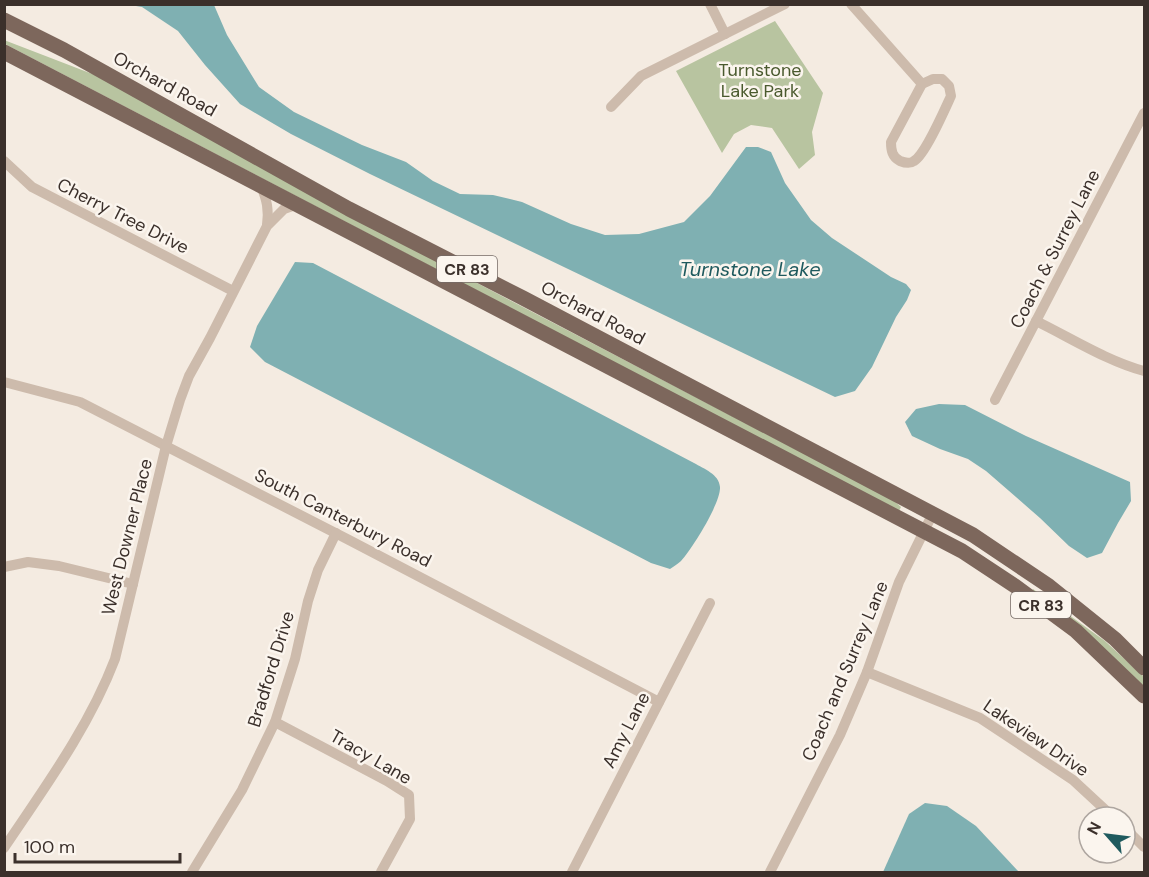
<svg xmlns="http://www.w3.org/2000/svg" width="1149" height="877" viewBox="0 0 1149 877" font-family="'DM Sans',sans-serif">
	<rect width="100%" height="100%" fill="#f4ebe1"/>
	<!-- green -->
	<g fill="#b8c4a0">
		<polygon points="775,21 823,93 812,132 815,155 799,169 772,128 751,125 734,134 722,153 676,71"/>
		<polygon points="4,40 95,75 454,271 893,500 901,507 899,511 5,44"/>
		<polygon points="1033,589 1105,641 1144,677 1144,686 1032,591"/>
	</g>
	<!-- water -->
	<g fill="#7fb0b2">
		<polygon points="130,5 214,5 227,35 259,87 294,112 362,145 406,162 433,181 460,194 493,195 522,202 571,224 605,235 639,234 684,222 710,196 746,147 758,147 771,152 785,183 811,220 832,238 891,277 906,284 911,290 907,300 896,317 872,367 855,391 835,397 370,174 291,134 240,104 205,65 178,31 142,7"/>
		<path d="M295,262L313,263L694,463C704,469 719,474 720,487C721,503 692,549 681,561C678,564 674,566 670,569L651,563L265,362L250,347L257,326Z"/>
		<polygon points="939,404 965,405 1026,436 1130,482 1131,501 1118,523 1102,553 1087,558 1069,546 1040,518 986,471 968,459 940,449 912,436 905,422 916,409"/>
		<polygon points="925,803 947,806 976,826 1019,872 883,872 909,814"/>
	</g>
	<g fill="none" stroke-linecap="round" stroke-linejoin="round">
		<!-- street -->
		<g stroke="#cdbbac" stroke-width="10">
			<polyline points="710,4 725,34"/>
			<polyline points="851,4 922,84"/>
			<path d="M933,79H942L949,86L951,96C945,109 925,155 914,161C910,164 905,163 900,161C892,157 891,150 891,142L922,84Z"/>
			<polyline points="611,107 641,76 785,4"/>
			<polyline points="4,161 32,187 233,291"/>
			<path d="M261,186C267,200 269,210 267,225"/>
			<path d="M1036,321C1071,338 1107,361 1144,371"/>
			<polyline points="4,382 80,402 349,540 659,702"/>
			<polyline points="995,400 1144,113"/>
			<polyline points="4,567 28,562 59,566 133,584"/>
			<polyline points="867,672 980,718 1073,780 1113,817"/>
			<polyline points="275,722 387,781 409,795 410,819 381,872"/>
			<polyline points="1125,828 1144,847"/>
			<path d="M4,848C45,787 89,727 115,659L166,446L180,400L189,376L210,338L267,226L284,209L298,204"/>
			<polyline points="192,872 242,790 275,722 295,659 308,601 318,570 336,533"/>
			<polyline points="572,872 710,603"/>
			<polyline points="770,872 840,735 867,672 899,582 933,513"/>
		</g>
		<!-- primary -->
		<g stroke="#7d675c" stroke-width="15">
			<polyline points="4,20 64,50 349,209 523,298 973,535 1049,586 1115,639 1144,668"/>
			<polyline points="4,52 962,551 1015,586 1076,631 1144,696"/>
		</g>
	</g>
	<g text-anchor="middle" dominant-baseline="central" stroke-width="5" stroke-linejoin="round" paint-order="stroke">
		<!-- shield labels -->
		<g fill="#fbf5ee" stroke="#756b66" stroke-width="1.5">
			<rect x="437" y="256" width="60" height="26" rx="4.5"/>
			<rect x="1011" y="592" width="60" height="26" rx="4.5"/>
		</g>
		<g font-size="16" font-weight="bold" fill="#3b302b">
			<text x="467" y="269">CR 83</text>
			<text x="1041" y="605">CR 83</text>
		</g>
		<!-- park labels -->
		<g font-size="18" fill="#4a5a2e" stroke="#fbf5ee">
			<text x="760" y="70">Turnstone<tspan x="760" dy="21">Lake Park</tspan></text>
		</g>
		<!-- street labels -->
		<g font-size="18" fill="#3b302b" stroke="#fbf5ee">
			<text transform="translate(165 84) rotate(29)">Orchard Road</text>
			<text transform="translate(123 216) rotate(27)">Cherry Tree Drive</text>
			<text transform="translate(1055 249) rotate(-63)">Coach &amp; Surrey Lane</text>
			<text transform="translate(593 313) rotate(28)">Orchard Road</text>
			<text transform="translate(343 518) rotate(27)">South Canterbury Road</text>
			<text transform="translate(127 537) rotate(-76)">West Downer Place</text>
			<text transform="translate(271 669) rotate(-73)">Bradford Drive</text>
			<text transform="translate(845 671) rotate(-67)">Coach and Surrey Lane</text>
			<text transform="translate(626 730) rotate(-63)">Amy Lane</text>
			<text transform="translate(1036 738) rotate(34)">Lakeview Drive</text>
			<text transform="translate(371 757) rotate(30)">Tracy Lane</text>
		</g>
		<!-- water labels -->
		<g font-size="20" font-style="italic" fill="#1f5a5e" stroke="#fbf5ee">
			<text x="750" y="269">Turnstone Lake</text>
		</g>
	</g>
	<!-- border -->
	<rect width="1149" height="877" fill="none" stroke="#3b302b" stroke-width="12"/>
	<!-- north arrow -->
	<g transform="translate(1107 835) rotate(298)"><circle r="28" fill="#fbf5ee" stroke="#aea6a0" stroke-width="1.5"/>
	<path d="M0-4.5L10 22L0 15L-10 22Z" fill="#1f5a5e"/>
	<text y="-9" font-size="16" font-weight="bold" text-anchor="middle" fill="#3b302b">N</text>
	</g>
	<!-- scale -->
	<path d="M15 853v9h165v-9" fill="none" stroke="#3b302b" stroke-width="3"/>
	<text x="24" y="853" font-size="18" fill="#3b302b" stroke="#fbf5ee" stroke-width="4.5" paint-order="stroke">100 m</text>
</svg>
